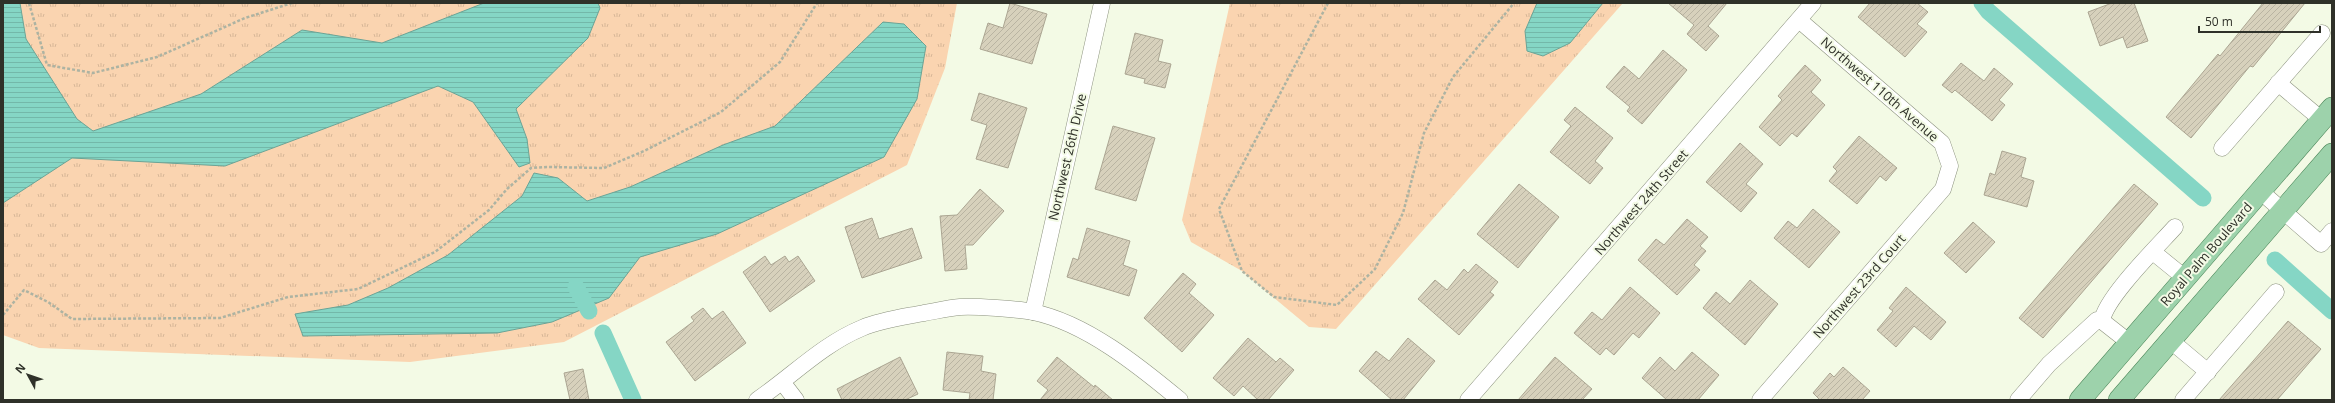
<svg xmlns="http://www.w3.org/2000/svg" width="2335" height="403" viewBox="0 0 2335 403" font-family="'Open Sans',sans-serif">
	<defs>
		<pattern id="grass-tufts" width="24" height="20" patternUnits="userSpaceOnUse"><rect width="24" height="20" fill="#fad4b0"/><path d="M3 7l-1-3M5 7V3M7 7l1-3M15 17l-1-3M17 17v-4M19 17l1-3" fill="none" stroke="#d7b697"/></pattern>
		<pattern id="water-rules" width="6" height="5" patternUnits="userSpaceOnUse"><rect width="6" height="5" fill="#85d6c5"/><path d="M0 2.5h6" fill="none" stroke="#73b8a9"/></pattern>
		<pattern id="building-hatch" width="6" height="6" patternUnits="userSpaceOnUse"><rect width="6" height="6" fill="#d7d1bc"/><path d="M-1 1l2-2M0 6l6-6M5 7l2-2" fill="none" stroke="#b9b4a2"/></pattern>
	</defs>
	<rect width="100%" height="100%" fill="#f3fae5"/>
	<!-- grass -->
	<g fill="url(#grass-tufts)">
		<polygon points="3,3 957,3 945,68 907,165 564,342 410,362 39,348 3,335"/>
		<polygon points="1230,3 1623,3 1336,329 1309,327 1242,271 1191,242 1182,220"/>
	</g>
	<!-- water -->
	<g fill="url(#water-rules)" stroke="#6ba496">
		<polygon points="3,3 20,3 26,39 77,119 93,131 201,94 302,30 382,43 484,3 598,3 600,8 588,38 516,109 527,139 530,163 519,167 473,102 438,86 225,166 72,158 3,203"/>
		<polygon points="1537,3 1603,3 1570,43 1543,56 1527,51 1525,31"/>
		<polygon points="883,22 904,24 926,46 917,99 884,157 717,234 640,257 609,298 552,322 497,333 303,336 295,314 348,305 388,288 448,255 522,196 534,173 558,178 587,201 630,187 723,145 775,126"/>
	</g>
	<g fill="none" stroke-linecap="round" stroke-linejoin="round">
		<!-- canal -->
		<g stroke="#85d6c5" stroke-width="17">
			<polyline points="1982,3 1988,11 2203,198"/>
			<polyline points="2275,260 2332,311"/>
			<polyline points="576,287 589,311"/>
			<polyline points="603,333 633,400"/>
		</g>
	</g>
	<!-- building -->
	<g fill="url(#building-hatch)" stroke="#aba592">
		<polygon points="1010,3 1047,14 1032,64 980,49 988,23 1003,28"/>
		<polygon points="1668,3 1727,3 1708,26 1719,36 1706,51 1687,34 1694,25"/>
		<polygon points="1870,3 1917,3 1928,12 1917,24 1927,32 1905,57 1858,17"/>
		<polygon points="2112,3 2134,3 2148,41 2127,48 2123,37 2100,46 2088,12"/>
		<polygon points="2263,3 2305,3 2253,67 2250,66 2191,138 2166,117 2218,54 2220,56"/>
		<polygon points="1135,33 1163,40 1158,61 1171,64 1165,88 1144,83 1145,79 1125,74"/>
		<polygon points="1663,50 1687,70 1642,124 1627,111 1630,107 1606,87 1624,66 1639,79"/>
		<polygon points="1961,63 1984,81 1994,68 2013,84 1999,100 2005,105 1992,121 1955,90 1952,93 1942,85"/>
		<polygon points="1805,65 1821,80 1811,92 1825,105 1797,137 1792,133 1780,146 1759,127 1782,100 1778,96"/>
		<polygon points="979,93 1027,108 1008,168 976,159 987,125 971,120"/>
		<polygon points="1575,107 1613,138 1595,161 1603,168 1590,184 1550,152 1571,126 1564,120"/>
		<polygon points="1113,126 1155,138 1136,201 1095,189"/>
		<polygon points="1859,136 1897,168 1886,181 1880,176 1857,204 1829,181 1837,171 1833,167"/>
		<polygon points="1740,143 1763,164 1746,184 1757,193 1741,212 1706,182"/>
		<polygon points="2002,151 2026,158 2021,177 2034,181 2027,207 1984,195 1990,173 1995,175"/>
		<polygon points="1519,184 1559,217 1518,268 1477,234"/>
		<polygon points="2134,184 2158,204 2043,338 2019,318"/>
		<polygon points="980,189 1004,211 973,245 965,245 967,269 945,271 940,216 957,215"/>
		<polygon points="1813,209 1840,232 1809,268 1774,238 1788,221 1797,228"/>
		<polygon points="872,218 879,239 912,228 922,258 862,278 845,227"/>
		<polygon points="1687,219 1708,237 1700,246 1706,251 1694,265 1700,270 1677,295 1638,260 1656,239 1664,245"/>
		<polygon points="1973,222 1995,242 1966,273 1944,253"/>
		<polygon points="1087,228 1130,241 1123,265 1137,270 1129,296 1067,277 1073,258 1078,260"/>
		<polygon points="765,256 771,265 785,256 789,262 798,256 815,281 770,312 743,272"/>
		<polygon points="1476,264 1498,282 1490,292 1494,295 1459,335 1418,299 1435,280 1447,290 1464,269 1468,273"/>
		<polygon points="1183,273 1196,284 1189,293 1214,315 1182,352 1144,318"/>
		<polygon points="1750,280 1778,304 1745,345 1703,308 1716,292 1730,304"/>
		<polygon points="1630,287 1660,313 1639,338 1633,333 1614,355 1606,348 1600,355 1574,333 1592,312 1602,320"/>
		<polygon points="1906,287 1946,322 1931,340 1914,326 1896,347 1877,330 1893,311 1889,308"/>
		<polygon points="703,308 712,319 723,311 746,343 695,381 666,342 694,321 691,317"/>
		<polygon points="2288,321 2321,349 2284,392 2277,400 2219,400"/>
		<polygon points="1248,338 1276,362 1280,358 1294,370 1268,400 1258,400 1243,386 1234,396 1213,378"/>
		<polygon points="1408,338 1435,361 1403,400 1392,400 1359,371 1376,351 1389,361"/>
		<polygon points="947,352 983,356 981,371 996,374 993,400 969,400 970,393 943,390"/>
		<polygon points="1692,352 1719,375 1698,400 1667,400 1642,378 1660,357 1675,371"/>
		<polygon points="900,357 918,394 905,400 842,400 837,389"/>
		<polygon points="1057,357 1094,387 1095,385 1113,400 1040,400 1048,390 1037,381"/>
		<polygon points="1555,357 1592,389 1582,400 1518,400"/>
		<polygon points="1843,367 1870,391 1862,400 1820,400 1813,393 1830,373 1834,377"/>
		<polygon points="583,369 589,400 570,400 564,373"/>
	</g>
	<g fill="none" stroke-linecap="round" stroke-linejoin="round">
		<!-- minor casing -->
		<g stroke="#8c927f" stroke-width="17">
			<g id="minor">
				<polyline points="2278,83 2322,120"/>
				<polyline points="2222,148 2322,33"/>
				<polyline points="2260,191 2321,244 2332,231"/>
				<polyline points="2153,252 2185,278"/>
				<polyline points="1033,312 1102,3"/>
				<path d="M2102,321C2105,298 2158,246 2175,227"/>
				<polyline points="2171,341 2208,372"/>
				<polyline points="783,383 796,400"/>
				<path d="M757,400C792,376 823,344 862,328C881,320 904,317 924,313C936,311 948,308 960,307C975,306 1018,309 1033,312C1086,323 1139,366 1180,400"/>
				<polyline points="1468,400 1813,3"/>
				<polyline points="1760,400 1943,189 1950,166 1942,143 1799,20"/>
				<polyline points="2018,400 2049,364 2097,320 2102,321 2130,343"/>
				<polyline points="2183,400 2276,292"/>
			</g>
		</g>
		<!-- major casing -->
		<g stroke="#4c8659" stroke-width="22">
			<g id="major">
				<polyline points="2080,400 2332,108"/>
				<polyline points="2119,400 2332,154"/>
			</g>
		</g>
		<!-- path -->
		<g stroke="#adb3a2" stroke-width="2.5" stroke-dasharray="3 2" stroke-linecap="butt">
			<polyline points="29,3 47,65 93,73 157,57 245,18 292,3"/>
			<polyline points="1328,3 1219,209 1242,271 1274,297 1337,305 1375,269 1403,213 1424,133 1453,77 1514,3"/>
			<polyline points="3,315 24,290 48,302 72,319 220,318 288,297 358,289 435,252 489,210 507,189 531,168 547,167 604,168 644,151 721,112 780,62 817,3"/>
		</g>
		<!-- minor -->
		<use href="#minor" stroke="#fff" stroke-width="16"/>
		<!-- major -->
		<use href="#major" stroke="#9dd2ab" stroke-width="21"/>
	</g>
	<g text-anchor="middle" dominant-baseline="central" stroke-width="4" stroke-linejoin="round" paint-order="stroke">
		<!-- street labels -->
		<g font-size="13" fill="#2f3129" stroke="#f3fae5">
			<text transform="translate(1880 89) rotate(41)">Northwest 110th Avenue</text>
			<text transform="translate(1067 157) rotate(-77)">Northwest 26th Drive</text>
			<text transform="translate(1641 202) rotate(-49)">Northwest 24th Street</text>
			<text transform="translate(2206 254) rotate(-49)">Royal Palm Boulevard</text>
			<text transform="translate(1859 286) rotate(-49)">Northwest 23rd Court</text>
		</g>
	</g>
	<!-- border -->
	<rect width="2335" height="403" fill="none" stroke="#2f3129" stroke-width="8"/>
	<!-- north arrow -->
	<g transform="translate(28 375) rotate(310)" stroke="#f3fae5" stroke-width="3" paint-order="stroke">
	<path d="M0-3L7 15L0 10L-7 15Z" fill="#2f3129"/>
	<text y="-6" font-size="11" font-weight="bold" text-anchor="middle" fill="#2f3129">N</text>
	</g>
	<!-- scale -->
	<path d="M2199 26v6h121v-6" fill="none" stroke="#2f3129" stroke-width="2"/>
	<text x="2205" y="26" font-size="12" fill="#2f3129" stroke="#f3fae5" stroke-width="3" paint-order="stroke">50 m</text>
</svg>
